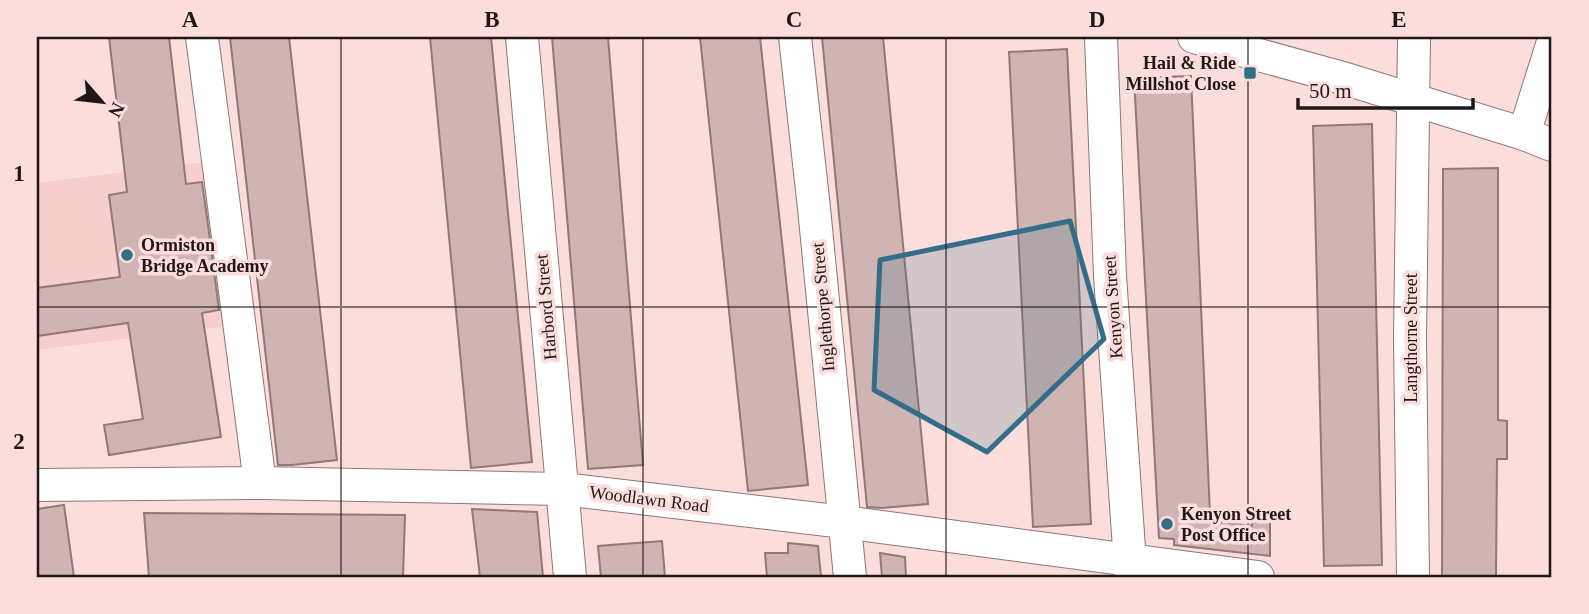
<svg xmlns="http://www.w3.org/2000/svg" width="1589" height="614" viewBox="0 0 1589 614" font-family="'Times New Roman',serif">
	<rect width="100%" height="100%" fill="#fbdddc"/>
	<!-- built -->
	<polygon fill="#f5cecd" points="206,162 227,326 37,350 37,183"/>
	<!-- building -->
	<g fill="#d0b4b3" stroke="#937878" stroke-width="2">
		<polygon points="109,37 169,37 186,184 202,182 207,217 219,310 202,313 221,437 109,455 104,425 143,419 128,323 37,336 37,288 120,277 109,195 127,192"/>
		<polygon points="230,37 289,37 337,460 292,465 278,465"/>
		<polygon points="430,37 491,37 532,462 471,468"/>
		<polygon points="552,37 608,37 643,465 588,469"/>
		<polygon points="700,37 760,37 808,485 748,491"/>
		<polygon points="822,37 883,37 928,504 882,508 867,507"/>
		<polygon points="1067,49 1091,524 1033,527 1009,52"/>
		<polygon points="1191,76 1210,515 1215,515 1215,521 1252,526 1252,515 1270,515 1270,556 1174,545 1174,539 1159,538 1134,78"/>
		<polygon points="1372,124 1382,565 1324,566 1313,126"/>
		<polygon points="1498,168 1498,420 1507,421 1507,459 1497,459 1496,577 1442,577 1443,169"/>
		<polygon points="64,505 74,577 37,577 37,509"/>
		<polygon points="472,509 537,512 543,577 480,577"/>
		<polygon points="144,513 405,515 403,577 149,577"/>
		<polygon points="662,541 665,577 601,577 598,546"/>
		<polygon points="788,543 818,546 821,577 767,577 765,553 788,553"/>
		<polygon points="880,553 905,557 906,577 882,577"/>
	</g>
	<g fill="none" stroke-linecap="round" stroke-linejoin="round">
		<!-- minor casing -->
		<g stroke="#907675" stroke-width="34">
			<g id="minor">
				<polyline points="202,37 260,483"/>
				<polyline points="522,37 570,577"/>
				<polyline points="795,37 814,208 850,577"/>
				<polyline points="1101,37 1110,276 1131,577"/>
				<polyline points="1194,37 1346,79 1524,134 1552,145"/>
				<polyline points="1524,134 1552,45"/>
				<polyline points="37,485 260,483 563,489 844,522 1258,577"/>
				<polyline points="1413,577 1410,339 1414,37"/>
			</g>
		</g>
		<!-- minor -->
		<use href="#minor" stroke="#fff" stroke-width="32"/>
	</g>
	<!-- marked area -->
	<path fill="#346d87" fill-opacity="0.2" stroke="#346d87" stroke-width="5" stroke-linejoin="round" d="M1070,221L1104,339L987,452L874,390L880,260Z"/>
	<!-- grid -->
	<path fill="none" stroke="#211717" stroke-width="2" stroke-opacity="0.55" d="M341,37V577M643,37V577M946,37V577M1248,37V577M37,307H1552"/>
	<!-- markers -->
	<g fill="#346d87" stroke="#fbdddc" stroke-width="2.5">
		<rect x="1243" y="66" width="14" height="14" rx="3.5"/>
		<circle cx="127" cy="255" r="7"/>
		<circle cx="1167" cy="524" r="7"/>
	</g>
	<g text-anchor="middle" dominant-baseline="central" stroke-width="7" stroke-linejoin="round" paint-order="stroke">
		<!-- poi labels -->
		<g font-size="18" font-weight="bold" fill="#211717" stroke="#fbdddc" text-anchor="start">
			<text x="1236" y="63" text-anchor="end">Hail &amp; Ride<tspan x="1236" dy="21">Millshot Close</tspan></text>
			<text x="141" y="245">Ormiston<tspan x="141" dy="21">Bridge Academy</tspan></text>
			<text x="1181" y="514">Kenyon Street<tspan x="1181" dy="21">Post Office</tspan></text>
		</g>
		<!-- street labels -->
		<g font-size="18" fill="#211717" stroke="#fbdddc">
			<text transform="translate(546 307) rotate(-95)">Harbord Street</text>
			<text transform="translate(823 307) rotate(-95)">Inglethorpe Street</text>
			<text transform="translate(1113 307) rotate(-94)">Kenyon Street</text>
			<text transform="translate(1411 338) rotate(-90)">Langthorne Street</text>
			<text transform="translate(649 499) rotate(7)">Woodlawn Road</text>
		</g>
	</g>
	<!-- border -->
	<rect width="1589" height="614" fill="none" stroke="#fbdddc" stroke-width="77"/>
	<!-- north arrow -->
	<g transform="translate(102 102) rotate(118)" stroke="#fbdddc" stroke-width="5" paint-order="stroke">
	<path d="M0-5L12 26L0 18L-12 26Z" fill="#211717"/>
	<text y="-10" font-size="19" font-weight="bold" text-anchor="middle" fill="#211717">N</text>
	</g>
	<!-- scale -->
	<path d="M1298 98v10h175v-10" fill="none" stroke="#211717" stroke-width="3.5"/>
	<text x="1309" y="98" font-size="21" fill="#211717" stroke="#fbdddc" stroke-width="5" paint-order="stroke">50 m</text>
	<rect x="38" y="38" width="1512" height="538" fill="none" stroke="#211717" stroke-width="2.5"/>
	<g font-size="23" text-anchor="middle" font-weight="bold" fill="#211717">
		<text x="190" y="27">A</text>
		<text x="492" y="27">B</text>
		<text x="794" y="27">C</text>
		<text x="1097" y="27">D</text>
		<text x="1399" y="27">E</text>
		<text x="19" y="181">1</text>
		<text x="19" y="449">2</text>
	</g>
</svg>
